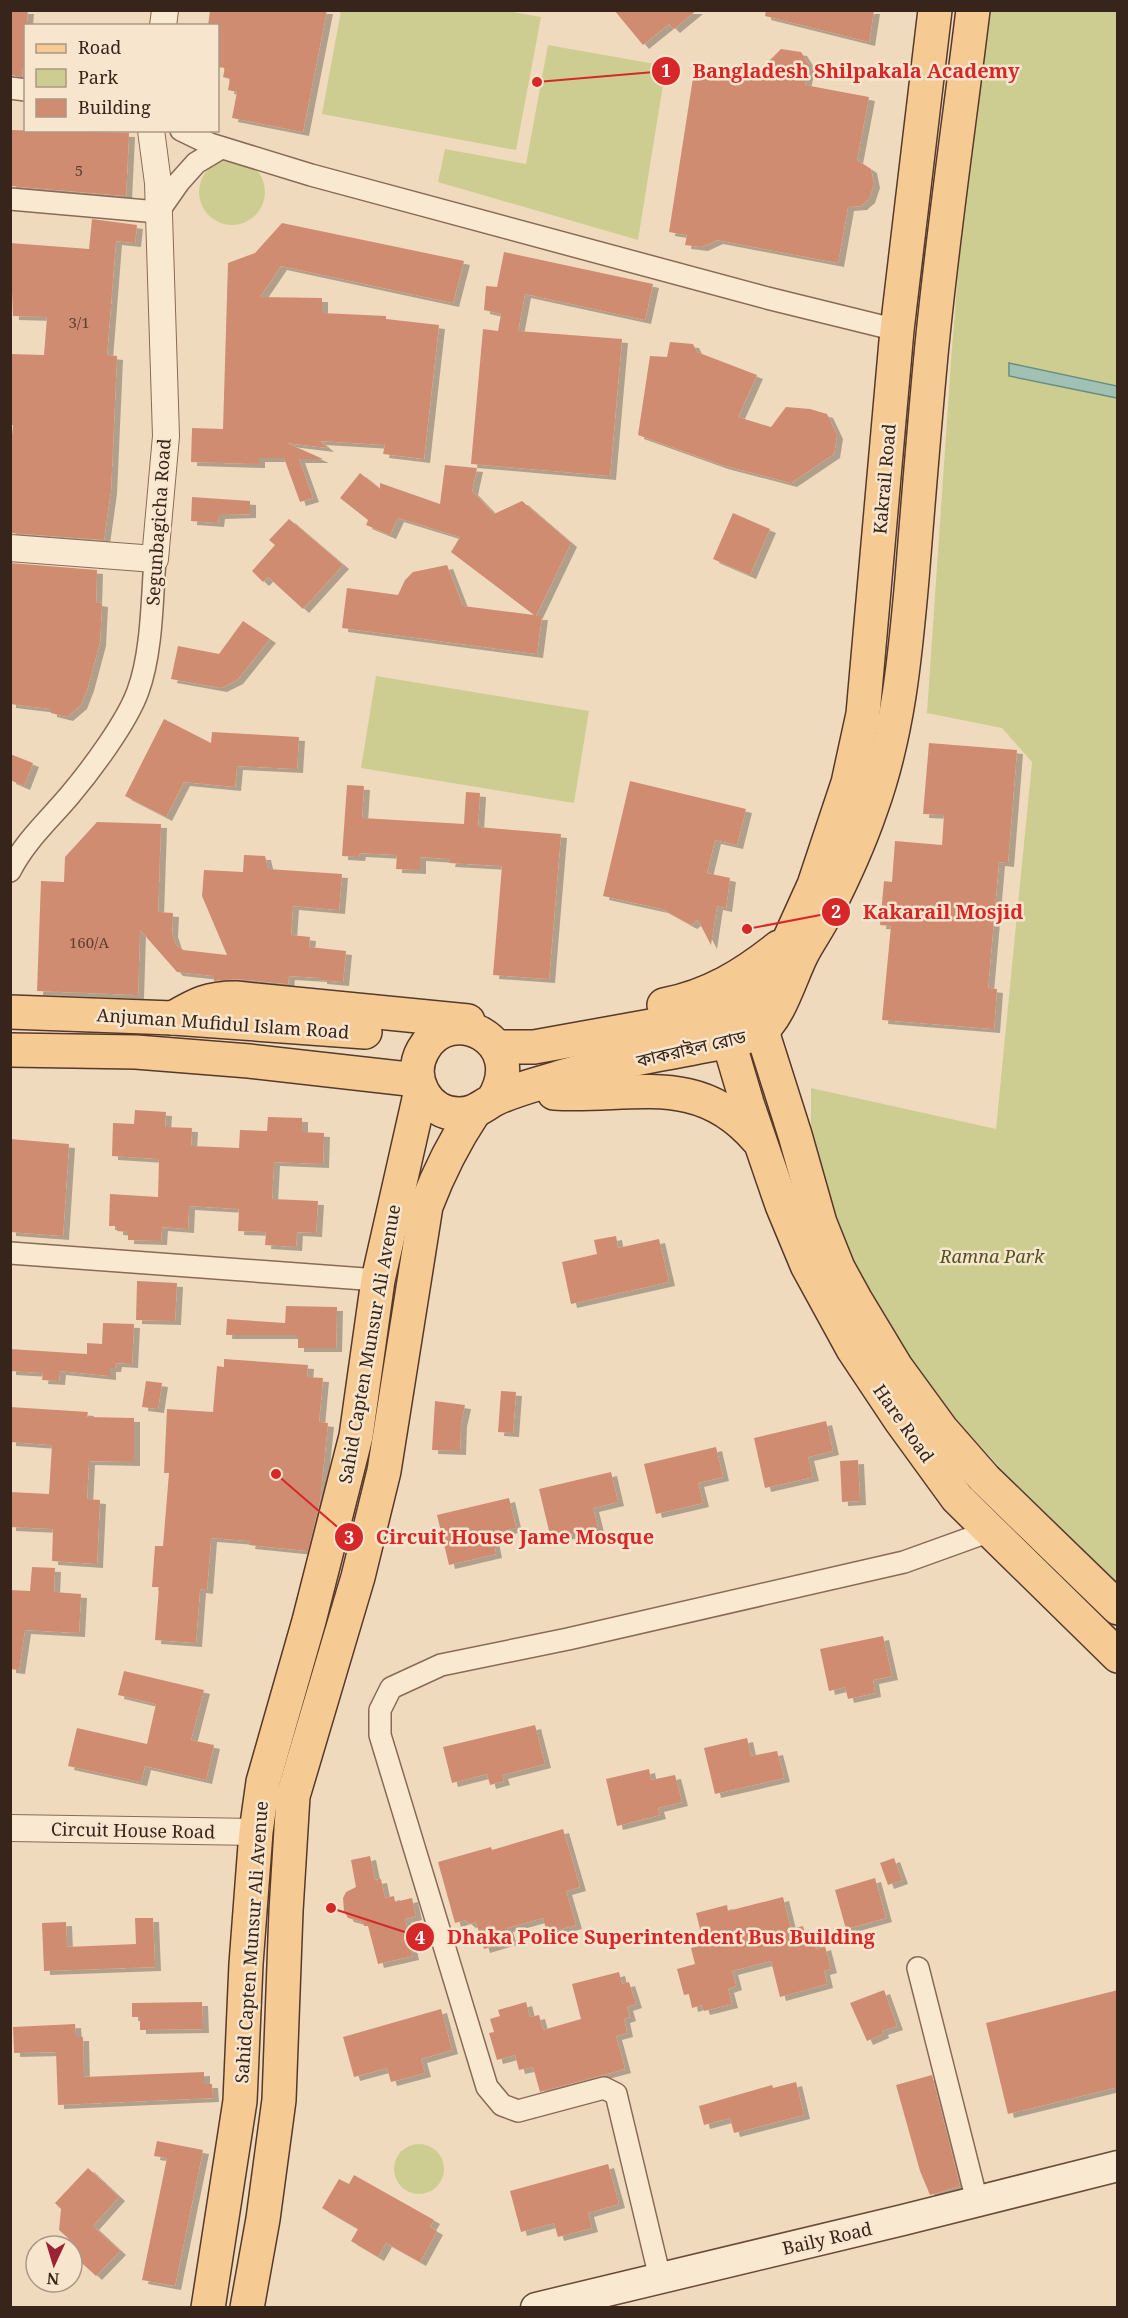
<svg xmlns="http://www.w3.org/2000/svg" width="1128" height="2318" viewBox="0 0 1128 2318" font-family="'Noto Serif','Noto Sans Bengali',serif">
	<defs>
		<filter id="shadow"><feDropShadow dx="6" dy="4" stdDeviation="0" flood-color="#0004"/></filter>
	</defs>
	<rect width="100%" height="100%" fill="#f0dabe"/>
	<!-- green -->
	<g fill="#cecd91">
		<polygon points="507,11 541,17 516,150 322,114 341,11"/>
		<polygon points="981,11 1117,11 1117,1593 1094,1570 959,1423 905,1357 860,1280 830,1209 811,1133 811,1088 996,1129 1032,762 1002,728 927,713 951,361 978,24"/>
		<polygon points="548,45 666,66 638,240 438,182 445,149 526,164"/>
		<circle cx="232" cy="192" r="33"/>
		<polygon points="376,676 589,711 574,803 361,768"/>
		<circle cx="419" cy="2169" r="25"/>
	</g>
	<!-- water -->
	<polygon fill="#a1c1b4" stroke="#688f80" stroke-width="1.5" points="1009,363 1117,386 1117,398 1009,376"/>
	<!-- building -->
	<g fill="#d08c71" filter="url(#shadow)">
		<polygon points="10,10 28,10 22,77 10,75"/>
		<polygon points="210,10 327,10 303,132 232,118 237,92 228,90 230,79 223,77 225,68 218,67 218,26 208,26"/>
		<polygon points="614,10 697,10 674,29 669,24 643,45"/>
		<polygon points="766,10 874,10 869,42 765,16"/>
		<polygon points="781,49 801,52 809,65 805,85 869,97 857,160 871,169 874,184 869,199 861,206 848,207 838,263 717,240 702,247 685,245 687,235 669,232 695,65 768,76 770,60"/>
		<polygon points="10,130 129,133 126,196 10,186"/>
		<polygon points="92,219 137,225 135,243 116,241 107,355 117,356 111,490 104,540 10,533 10,457 13,425 10,425 10,354 44,355 47,317 13,316 10,243 89,249"/>
		<polygon points="282,223 464,261 453,303 281,266 260,297 322,298 322,313 386,316 386,319 439,325 424,459 383,454 385,445 320,441 328,448 287,443 323,459 299,459 313,498 300,502 284,458 259,458 259,464 191,462 192,428 223,429 228,263 255,253"/>
		<polygon points="504,252 653,284 645,320 525,294 518,331 622,339 610,476 471,464 483,329 498,331 501,314 484,310 486,286 497,287"/>
		<polygon points="670,342 693,344 697,352 757,375 738,417 771,427 786,407 810,409 827,414 837,435 834,454 791,483 722,465 638,435 650,356 667,357"/>
		<polygon points="445,465 477,468 472,491 494,514 522,501 571,543 536,616 542,616 537,654 342,628 347,588 398,595 405,580 413,572 447,565 463,606 534,615 451,552 460,537 398,518 390,535 366,525 368,520 340,498 360,473 380,489 380,483 440,504"/>
		<polygon points="192,497 250,501 250,514 219,515 218,523 191,521"/>
		<polygon points="733,513 770,529 750,575 713,559"/>
		<polygon points="289,519 343,565 303,609 268,577 263,582 252,571 275,545 269,540"/>
		<polygon points="10,563 97,570 96,602 102,603 100,642 88,687 81,705 67,717 51,713 51,709 10,704"/>
		<polygon points="243,621 270,639 237,680 221,688 171,679 178,646 219,654"/>
		<polygon points="164,719 211,743 212,732 299,737 297,769 237,766 235,787 184,782 166,817 125,796"/>
		<polygon points="929,743 1017,750 1008,863 999,862 988,988 997,989 994,1029 882,1020 891,926 880,925 884,881 892,882 895,841 942,845 944,815 923,814"/>
		<polygon points="10,754 33,763 24,786 10,780"/>
		<polygon points="630,781 746,809 737,845 715,840 707,873 730,878 726,908 717,906 711,945 698,920 691,925 662,909 603,896"/>
		<polygon points="347,785 364,786 362,818 464,824 466,792 480,793 478,827 561,834 549,979 493,975 502,866 449,863 450,859 420,857 420,870 396,869 397,855 360,853 359,857 342,856"/>
		<polygon points="97,822 161,824 158,912 173,913 172,933 176,945 183,950 227,955 202,896 204,870 243,872 244,855 265,856 268,869 342,874 339,910 293,906 291,935 310,937 309,947 346,951 343,982 321,980 321,978 289,976 288,984 238,979 214,981 214,976 177,972 140,930 138,995 37,991 41,881 64,882 65,857"/>
		<polygon points="135,1110 166,1112 165,1127 192,1128 191,1146 239,1148 240,1130 267,1131 268,1117 302,1118 302,1132 324,1133 323,1164 274,1162 272,1199 318,1201 316,1233 297,1232 296,1247 265,1245 266,1232 238,1231 239,1209 189,1206 188,1229 162,1227 161,1241 128,1240 128,1232 117,1231 117,1226 109,1226 110,1194 158,1197 159,1159 112,1156 113,1123 134,1124"/>
		<polygon points="10,1139 69,1144 63,1236 10,1232"/>
		<polygon points="616,1236 618,1248 659,1239 669,1282 571,1304 562,1262 597,1254 594,1240"/>
		<polygon points="137,1281 177,1283 175,1321 136,1320"/>
		<polygon points="286,1306 337,1307 336,1348 298,1348 298,1335 226,1335 227,1319 285,1323"/>
		<polygon points="103,1323 134,1324 132,1364 116,1363 115,1368 110,1368 110,1376 60,1371 59,1381 42,1380 43,1373 10,1371 10,1349 87,1354 87,1343 102,1344"/>
		<polygon points="224,1359 308,1365 307,1377 323,1378 319,1422 328,1423 320,1501 308,1551 249,1545 250,1541 211,1538 207,1590 200,1589 196,1643 155,1640 159,1587 152,1587 155,1546 163,1546 169,1473 164,1473 167,1409 213,1412 217,1366 224,1367"/>
		<polygon points="146,1381 162,1383 158,1409 142,1407"/>
		<polygon points="501,1391 516,1392 513,1433 498,1432"/>
		<polygon points="435,1401 465,1405 461,1423 460,1451 432,1450"/>
		<polygon points="10,1407 88,1412 87,1417 134,1418 134,1462 89,1461 87,1499 100,1500 97,1564 52,1561 53,1529 10,1527 10,1492 49,1494 52,1445 10,1442"/>
		<polygon points="826,1421 833,1451 808,1457 813,1477 765,1488 754,1438"/>
		<polygon points="716,1447 723,1477 698,1483 703,1503 656,1514 644,1464"/>
		<polygon points="858,1460 860,1501 842,1502 840,1461"/>
		<polygon points="611,1472 618,1502 593,1508 598,1528 551,1539 539,1489"/>
		<polygon points="509,1498 516,1528 492,1534 496,1554 449,1565 437,1515"/>
		<polygon points="32,1567 55,1568 54,1592 81,1594 79,1633 25,1630 19,1670 10,1669 10,1590 30,1591"/>
		<polygon points="883,1636 892,1676 873,1680 875,1693 848,1699 845,1687 829,1691 820,1649"/>
		<polygon points="124,1671 204,1690 191,1740 214,1745 206,1780 145,1766 141,1782 68,1766 77,1728 147,1744 156,1704 118,1695"/>
		<polygon points="535,1725 545,1764 502,1775 504,1781 490,1785 487,1774 452,1783 443,1747"/>
		<polygon points="747,1738 751,1756 777,1751 784,1778 715,1794 704,1748"/>
		<polygon points="649,1769 651,1780 675,1775 682,1802 658,1808 660,1815 617,1826 606,1779"/>
		<polygon points="563,1829 580,1887 566,1891 576,1925 547,1933 543,1918 507,1928 511,1941 484,1949 476,1922 470,1924 465,1920 455,1923 438,1862 491,1847 492,1850"/>
		<polygon points="370,1856 375,1880 381,1879 385,1898 394,1896 395,1902 412,1898 416,1916 405,1919 413,1956 378,1964 368,1926 364,1926 363,1922 348,1918 344,1911 343,1898 346,1892 356,1887 351,1860"/>
		<polygon points="894,1858 902,1880 888,1885 880,1863"/>
		<polygon points="875,1878 886,1918 846,1929 835,1890"/>
		<polygon points="783,1897 791,1929 803,1926 807,1940 813,1938 816,1949 825,1946 831,1969 824,1971 827,1984 780,1997 771,1961 732,1971 736,1986 728,1989 732,2004 704,2011 702,2005 692,2008 689,1994 684,1995 677,1969 695,1964 691,1948 704,1945 696,1913 727,1905 728,1911"/>
		<polygon points="135,1918 153,1918 155,1967 44,1971 42,1923 66,1922 67,1947 136,1944"/>
		<polygon points="619,1972 622,1984 629,1982 636,2004 627,2007 630,2017 624,2019 627,2033 616,2036 625,2069 540,2092 533,2067 519,2070 515,2055 497,2060 489,2033 494,2032 490,2019 500,2016 498,2010 526,2002 530,2017 539,2015 543,2030 581,2019 572,1984"/>
		<polygon points="884,1990 897,2026 882,2031 883,2034 867,2041 850,2003"/>
		<polygon points="1118,1990 1118,2087 1008,2114 986,2023"/>
		<polygon points="202,2002 203,2029 140,2030 140,2017 132,2017 132,2003"/>
		<polygon points="441,2009 452,2050 421,2059 425,2073 391,2082 387,2068 354,2077 343,2037"/>
		<polygon points="75,2024 76,2037 83,2037 84,2077 204,2072 204,2084 212,2084 213,2098 58,2105 56,2052 14,2053 13,2027"/>
		<polygon points="932,2075 960,2186 930,2195 920,2171 896,2085"/>
		<polygon points="796,2082 804,2115 734,2133 730,2118 704,2125 699,2106 772,2085 773,2088"/>
		<polygon points="157,2141 203,2150 175,2286 142,2280 167,2158 154,2156"/>
		<polygon points="608,2164 619,2204 588,2213 592,2228 558,2237 554,2223 521,2232 510,2191"/>
		<polygon points="88,2168 119,2197 93,2226 120,2251 96,2276 72,2254 72,2246 62,2246 69,2239 59,2230 61,2209 55,2203"/>
		<polygon points="354,2175 434,2220 430,2227 437,2231 420,2262 386,2243 378,2257 351,2241 358,2229 322,2208 339,2179 349,2184"/>
	</g>
	<g fill="none" stroke-linecap="round" stroke-linejoin="round">
		<!-- minor casing -->
		<g stroke="#896a56" stroke-width="24">
			<g id="minor">
				<polyline points="10,88 26,90"/>
				<polyline points="181,130 210,144 311,175 767,298 897,330"/>
				<polyline points="10,199 158,212 179,182 196,163 221,148"/>
				<path d="M10,871C25,841 49,820 70,795C91,770 127,722 138,691C152,653 152,600 155,559"/>
				<polyline points="10,1253 378,1280"/>
				<polyline points="918,1968 977,2201"/>
				<polyline points="660,2278 616,2094 604,2088 518,2111 502,2105 487,2087 380,1735 380,1710 391,1688 441,1665 568,1639 904,1562 990,1531"/>
			</g>
		</g>
		<!-- tertiary casing -->
		<g stroke="#896a56" stroke-width="28">
			<g id="tertiary">
				<polyline points="163,26 165,10"/>
				<polyline points="10,548 155,559 166,436 158,183 151,130"/>
				<polyline points="10,1828 256,1832"/>
			</g>
		</g>
		<!-- secondary casing -->
		<g stroke="#6a4b39" stroke-width="33">
			<polyline id="secondary" points="536,2308 903,2220 1118,2166"/>
		</g>
		<!-- primary casing -->
		<g stroke="#56392b" stroke-width="36">
			<g id="primary">
				<path d="M664,1005C710,996 744,975 779,947"/>
				<polyline points="755,1009 795,1135 820,1223 838,1268 855,1299 896,1367 942,1430 985,1479 1118,1608"/>
				<polyline points="10,1012 173,1018 365,1032"/>
				<path d="M173,1018C197,1004 208,998 236,998L468,1021"/>
				<polyline points="723,1022 747,1103 782,1205 807,1265 853,1349 901,1421 957,1498 1118,1656"/>
				<polyline points="496,1047 534,1047 695,1018 720,1012 753,1000 760,992 790,938 814,885 848,783 863,714 897,330 935,10"/>
				<polyline points="10,1050 136,1052 249,1061 417,1080"/>
				<path d="M554,1093C631,1098 698,1070 757,1139"/>
				<path d="M493,1100C530,1040 450,1001 423,1050C407,1078 427,1114 459,1114C475,1114 482,1106 495,1099C516,1089 542,1083 564,1076C607,1063 654,1056 698,1047C718,1043 742,1041 760,1031C778,1021 792,973 802,954C809,940 819,927 826,912C843,879 859,844 871,809C898,734 905,658 912,579C918,504 924,429 931,355C942,240 959,125 973,10"/>
				<polyline points="208,2308 240,2101 246,1964 256,1832 263,1782 309,1621 356,1436 378,1280 421,1090"/>
				<path d="M247,2308L263,2219L279,2100L286,1911L293,1796L358,1577L384,1471L426,1206C439,1172 454,1142 474,1112"/>
			</g>
		</g>
		<!-- minor -->
		<use href="#minor" stroke="#fae9d1" stroke-width="21"/>
		<!-- tertiary -->
		<use href="#tertiary" stroke="#fae9d1" stroke-width="26"/>
		<!-- secondary -->
		<use href="#secondary" stroke="#fae9d1" stroke-width="30"/>
		<!-- primary -->
		<use href="#primary" stroke="#f6ca93" stroke-width="33"/>
	</g>
	<g text-anchor="middle" dominant-baseline="central" stroke-width="5" stroke-linejoin="round" paint-order="stroke">
		<!-- number labels -->
		<g font-size="15" fill="#5d3f30">
			<text x="79" y="170">5</text>
			<text x="79" y="322">3/1</text>
			<text x="89" y="942">160/A</text>
		</g>
		<!-- street labels -->
		<g font-size="18" fill="#37251b" stroke="#f7e5ce">
			<text transform="translate(884 479) rotate(-85)">Kakrail Road</text>
			<text transform="translate(158 522) rotate(-86)">Segunbagicha Road</text>
			<text transform="translate(223 1023) rotate(4)">Anjuman Mufidul Islam Road</text>
			<text transform="translate(691 1048) rotate(-13)">কাকরাইল রোড</text>
			<text transform="translate(369 1344) rotate(-80)">Sahid Capten Munsur Ali Avenue</text>
			<text transform="translate(904 1423) rotate(55)">Hare Road</text>
			<text transform="translate(133 1830) rotate(1)">Circuit House Road</text>
			<text transform="translate(251 1942) rotate(-86)">Sahid Capten Munsur Ali Avenue</text>
			<text transform="translate(827 2238) rotate(-13)">Baily Road</text>
		</g>
		<!-- park labels -->
		<g font-size="18" font-style="italic" fill="#4f5521" stroke="#f7e5ce">
			<text x="992" y="1256">Ramna Park</text>
		</g>
	</g>
	<!-- callouts -->
	<path fill="none" stroke="#d62828" stroke-width="2" d="M537 82L666 71M747 929L836 912M276 1474L349 1537M331 1908L420 1937"/>
	<g fill="#d62828" stroke="#f7e5ce" stroke-width="2">
		<circle cx="537" cy="82" r="6"/>
		<circle cx="747" cy="929" r="6"/>
		<circle cx="276" cy="1474" r="6"/>
		<circle cx="331" cy="1908" r="6"/>
		<circle cx="666" cy="71" r="15"/>
		<circle cx="836" cy="912" r="15"/>
		<circle cx="349" cy="1537" r="15"/>
		<circle cx="420" cy="1937" r="15"/>
	</g>
	<g font-size="18" text-anchor="middle" font-weight="bold" fill="#fff">
		<text x="666" y="77">1</text>
		<text x="836" y="918">2</text>
		<text x="349" y="1544">3</text>
		<text x="420" y="1944">4</text>
	</g>
	<g font-size="20" text-anchor="middle" font-weight="bold" fill="#d62828" stroke="#f7e5ce" stroke-width="5" stroke-linejoin="round" paint-order="stroke">
		<text x="856" y="78">Bangladesh Shilpakala Academy</text>
		<text x="943" y="919">Kakarail Mosjid</text>
		<text x="515" y="1544">Circuit House Jame Mosque</text>
		<text x="661" y="1944">Dhaka Police Superintendent Bus Building</text>
	</g>
	<!-- border -->
	<rect width="1128" height="2318" fill="none" stroke="#37251b" stroke-width="24"/>
	<!-- legend -->
	<rect x="24" y="24" width="195" height="108" fill="#f7e5ce" stroke="#aa9886" stroke-width="1.5"/>
	<rect x="36" y="44" width="30" height="9" fill="#f6ca93" stroke="#aa9886" stroke-width="1.5"/>
	<text x="78" y="54" font-size="18" fill="#37251b">Road</text>
	<rect x="36" y="69" width="30" height="18" fill="#cecd91" stroke="#aa9886" stroke-width="1.5"/>
	<text x="78" y="84" font-size="18" fill="#37251b">Park</text>
	<rect x="36" y="99" width="30" height="18" fill="#d08c71" stroke="#aa9886" stroke-width="1.5"/>
	<text x="78" y="114" font-size="18" fill="#37251b">Building</text>
	<!-- north arrow -->
	<g transform="translate(54 2264) rotate(184)"><circle r="28" fill="#f7e5ce" stroke="#aa9886" stroke-width="1.5"/>
	<path d="M0-4.5L10 22L0 15L-10 22Z" fill="#9b2334"/>
	<text y="-9" font-size="16" font-weight="bold" text-anchor="middle" fill="#37251b">N</text>
	</g>
</svg>
